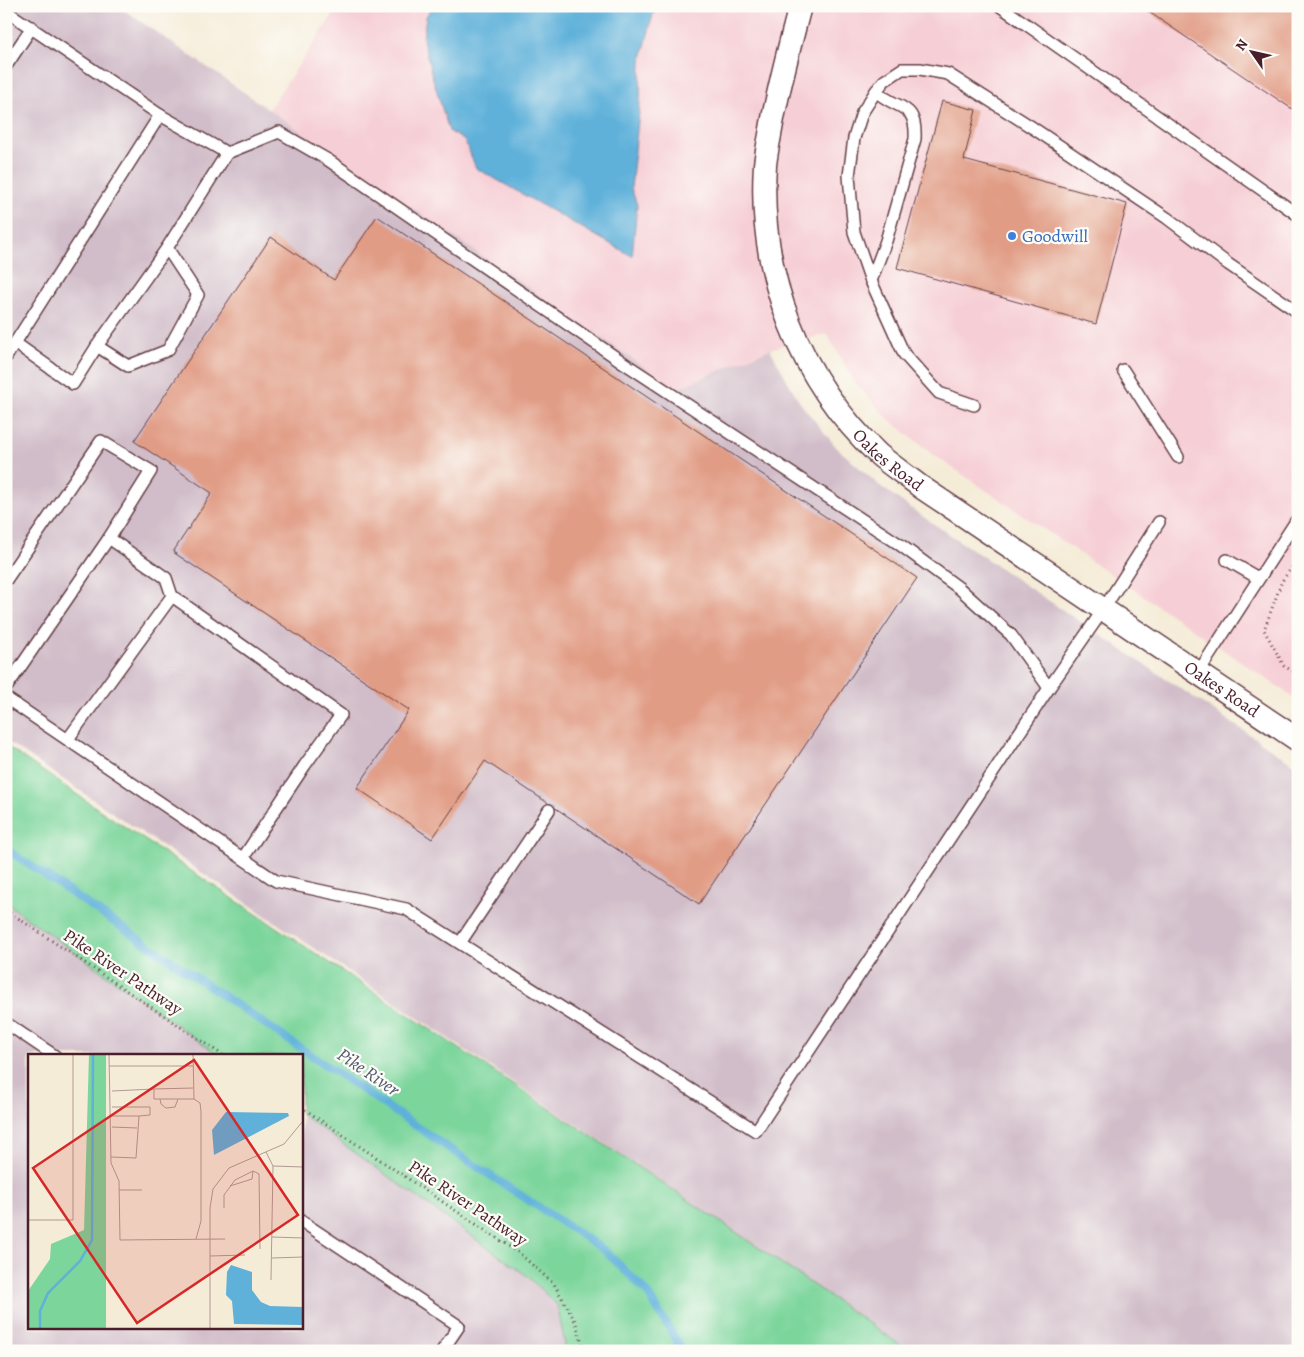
<svg xmlns="http://www.w3.org/2000/svg" width="1304" height="1357" viewBox="0 0 1304 1357" font-family="Alegreya,serif">
	<rect width="100%" height="100%" fill="#fdfcf7"/>
	<filter id="ink" filterUnits="userSpaceOnUse"><feTurbulence type="fractalNoise" baseFrequency=".02" numOctaves="2"/><feDisplacementMap in="SourceGraphic" scale="10" xChannelSelector="R" yChannelSelector="G"/><feConvolveMatrix kernelMatrix="1 2 1 2 8 2 1 2 1" color-interpolation-filters="sRGB"/></filter>
	<filter id="wash" filterUnits="userSpaceOnUse"><feTurbulence type="fractalNoise" baseFrequency=".0096" numOctaves="4" result="noise"/><feDisplacementMap in="SourceGraphic" scale="20" xChannelSelector="R" yChannelSelector="G"/><feGaussianBlur stdDeviation="1.12" result="paint"/><feColorMatrix in="noise" values="0 0 0 0 0 0 0 0 0 0 0 0 0 0 0 0 0 1.4 0 .05"/><feComposite in="paint" operator="in"/></filter>
	<g filter="url(#wash)">
		<rect width="100%" height="100%" fill="#f5ecd8"/>
		<!-- built -->
		<polygon fill="#f6cfd6" points="339,6 1298,6 1298,700 932,454 886,417 854,381 827,334 770,349 676,390 268,110"/>
		<!-- industrial -->
		<g fill="#d1bdc9">
			<polygon points="6,6 118,6 676,389 770,349 800,403 837,448 880,486 919,514 1298,767 1298,1351 909,1351 724,1224 6,741"/>
			<polygon points="6,903 220,1056 29,1056 29,1328 301,1328 301,1114 526,1275 557,1305 565,1345 564,1351 6,1351"/>
		</g>
		<!-- green -->
		<polygon fill="#7cd59b" stroke="#637a63" points="6,746 107,815 724,1224 909,1351 564,1351 565,1344 557,1305 526,1275 301,1114 301,1056 220,1056 6,903"/>
		<!-- water -->
		<polygon fill="#5fb1da" stroke="#546882" points="432,6 655,6 641,62 640,102 631,188 637,205 632,256 476,168 465,141 449,131 431,72 423,39 426,17"/>
		<g fill="none" stroke-linecap="round" stroke-linejoin="round">
			<!-- stream -->
			<polyline stroke="#5fb1da" stroke-width="8" points="6,849 447,1147 604,1250 646,1291 683,1351"/>
		</g>
		<g id="blocks">
			<!-- building -->
			<g fill="#e19c85">
				<polygon points="1140,6 1298,6 1298,113"/>
				<polygon points="942,101 976,110 964,160 1127,204 1096,324 897,268"/>
				<polygon points="377,216 917,578 699,904 485,761 432,839 357,788 409,710 173,552 212,493 134,441 271,237 334,280"/>
			</g>
		</g>
	</g>
	<g filter="url(#ink)">
		<use href="#blocks" fill-opacity="0" stroke="#643e45" stroke-width="1"/>
		<g fill="none" stroke-linecap="round" stroke-linejoin="round">
			<!-- lane casing -->
			<g stroke="#643e45" stroke-width="14">
				<g id="lane">
					<polyline points="1000,6 1298,215"/>
					<polyline points="6,11 160,115 227,153 279,132 328,160 624,363 899,544 959,588 1011,635 1049,688"/>
					<polyline points="6,66 32,27"/>
					<polyline points="876,91 862,113 854,138 849,176 854,232 871,281 904,354 939,393 974,405"/>
					<polyline points="160,115 15,343 73,384 97,346 128,366 168,350 198,295 167,248 227,153"/>
					<path d="M871,281L886,241L915,139C917,101 897,111 876,91L884,81L902,69H920L948,74L1033,128L1167,218L1228,264L1298,312"/>
					<polyline points="97,346 167,248"/>
					<polyline points="6,357 15,343"/>
					<polyline points="1123,370 1178,457"/>
					<polyline points="1227,560 1258,578"/>
					<polyline points="6,580 101,441 151,471 109,538"/>
					<polyline points="1198,673 1298,518"/>
					<polyline points="6,688 109,538 166,578 172,596 341,715 305,765 243,858"/>
					<polyline points="6,698 276,881 406,909 756,1131 1049,688 1103,610 1159,522"/>
					<polyline points="68,739 172,596"/>
					<polyline points="460,943 549,810"/>
					<polyline points="6,1023 55,1056"/>
					<polyline points="301,1221 459,1326 442,1351"/>
				</g>
			</g>
			<!-- street casing -->
			<g stroke="#643e45" stroke-width="25">
				<g id="street">
					<path id="s1" d="M800,6C789,49 777,92 770,135C768,145 766,155 765,165C758,274 799,380 879,455C892,466 907,476 921,487L1298,740"/>
				</g>
			</g>
			<!-- path -->
			<g stroke="#643e45" stroke-width="3" stroke-dasharray="1 4" stroke-linecap="butt">
				<polyline points="1298,559 1282,581 1264,630 1284,666 1298,674"/>
				<polyline points="6,910 224,1056"/>
				<polyline points="301,1107 519,1253 554,1284 575,1321 585,1351"/>
			</g>
			<!-- lane -->
			<use href="#lane" stroke="#fff" stroke-width="11"/>
			<!-- street -->
			<use href="#street" stroke="#fff" stroke-width="22"/>
		</g>
	</g>
	<!-- markers -->
	<circle fill="#3f7fe0" stroke="#fdfcf7" stroke-width="2" cx="1012" cy="236" r="5"/>
	<g text-anchor="middle" dominant-baseline="central" stroke-width="4.5" stroke-linejoin="round" paint-order="stroke">
		<!-- shop labels -->
		<g font-size="18" fill="#366cbe" stroke="#fdfcf7" text-anchor="start">
			<text x="1022" y="236">Goodwill</text>
		</g>
		<!-- street labels -->
		<g font-size="18" fill="#4a1f2b" stroke="#fdfcf7">
			<text stroke="none"><textPath href="#s1" startOffset="495">Oakes Road</textPath></text>
			<text stroke="none"><textPath href="#s1" startOffset="900">Oakes Road</textPath></text>
			<text transform="translate(123 972) rotate(34)">Pike River Pathway</text>
			<text transform="translate(468 1203) rotate(34)">Pike River Pathway</text>
		</g>
		<!-- water labels -->
		<g font-size="19" font-style="italic" fill="#525971" stroke="#fdfcf7">
			<text transform="translate(368 1072) rotate(34)">Pike River</text>
		</g>
	</g>
	<!-- overview -->
	<g transform="translate(28 1054)">
		<rect width="275" height="275" fill="#f5ecd8"/>
		<path d="M61,0H78V275H0V237L22,205L23,190L56,176Z" fill="#7cd59b"/>
		<path d="M198,58L260,59L261,62L186,101L184,76ZM203,211L224,218V236L233,248L242,252L275,253V271L206,270L204,247L198,241L199,218Z" fill="#5fb1da"/>
		<path fill="none" stroke="#5fb1da" stroke-width="2.5" d="M12,275V257L20,239L52,207L64,186L65,0"/>
		<path fill="none" stroke="#b19a93" stroke-width="1" d="M81,0L83,109L91,127L92,186L197,185M165,0L166,45L172,49L173,57V167L168,185M81,12H165M165,34L126,35V45H132L133,50L138,54L147,53L150,45H166M84,37L126,35M132,45H150M84,53H122V61L111,62M84,73L109,74M238,98L245,112L275,113M83,103L108,104L111,62H83M202,132L224,125L225,117L231,120L232,195M91,136H114M196,154V141L207,126L225,117M0,166H45V0M244,183L275,184M182,202L217,201M244,204L275,203M243,226L245,112M182,275V154L185,135L201,114L256,90L275,67"/>
		<path fill="#d62828" fill-opacity="0.15" stroke="#d62828" stroke-width="2.5" d="M166,6L270,161L109,269L5,114Z"/>
		<rect width="275" height="275" fill="none" stroke="#4a1f2b" stroke-width="2.5"/>
	</g>
	<!-- margin -->
	<rect width="1304" height="1357" fill="none" stroke="#fdfcf7" stroke-width="25"/>
	<!-- north arrow -->
	<g transform="translate(1252 52) rotate(304)" stroke="#fdfcf7" stroke-width="4" paint-order="stroke">
	<path d="M0-4L9 19L0 12L-9 19Z" fill="#4a1f2b"/>
	<text y="-8" font-size="14" font-weight="bold" text-anchor="middle" fill="#4a1f2b">N</text>
	</g>
</svg>
